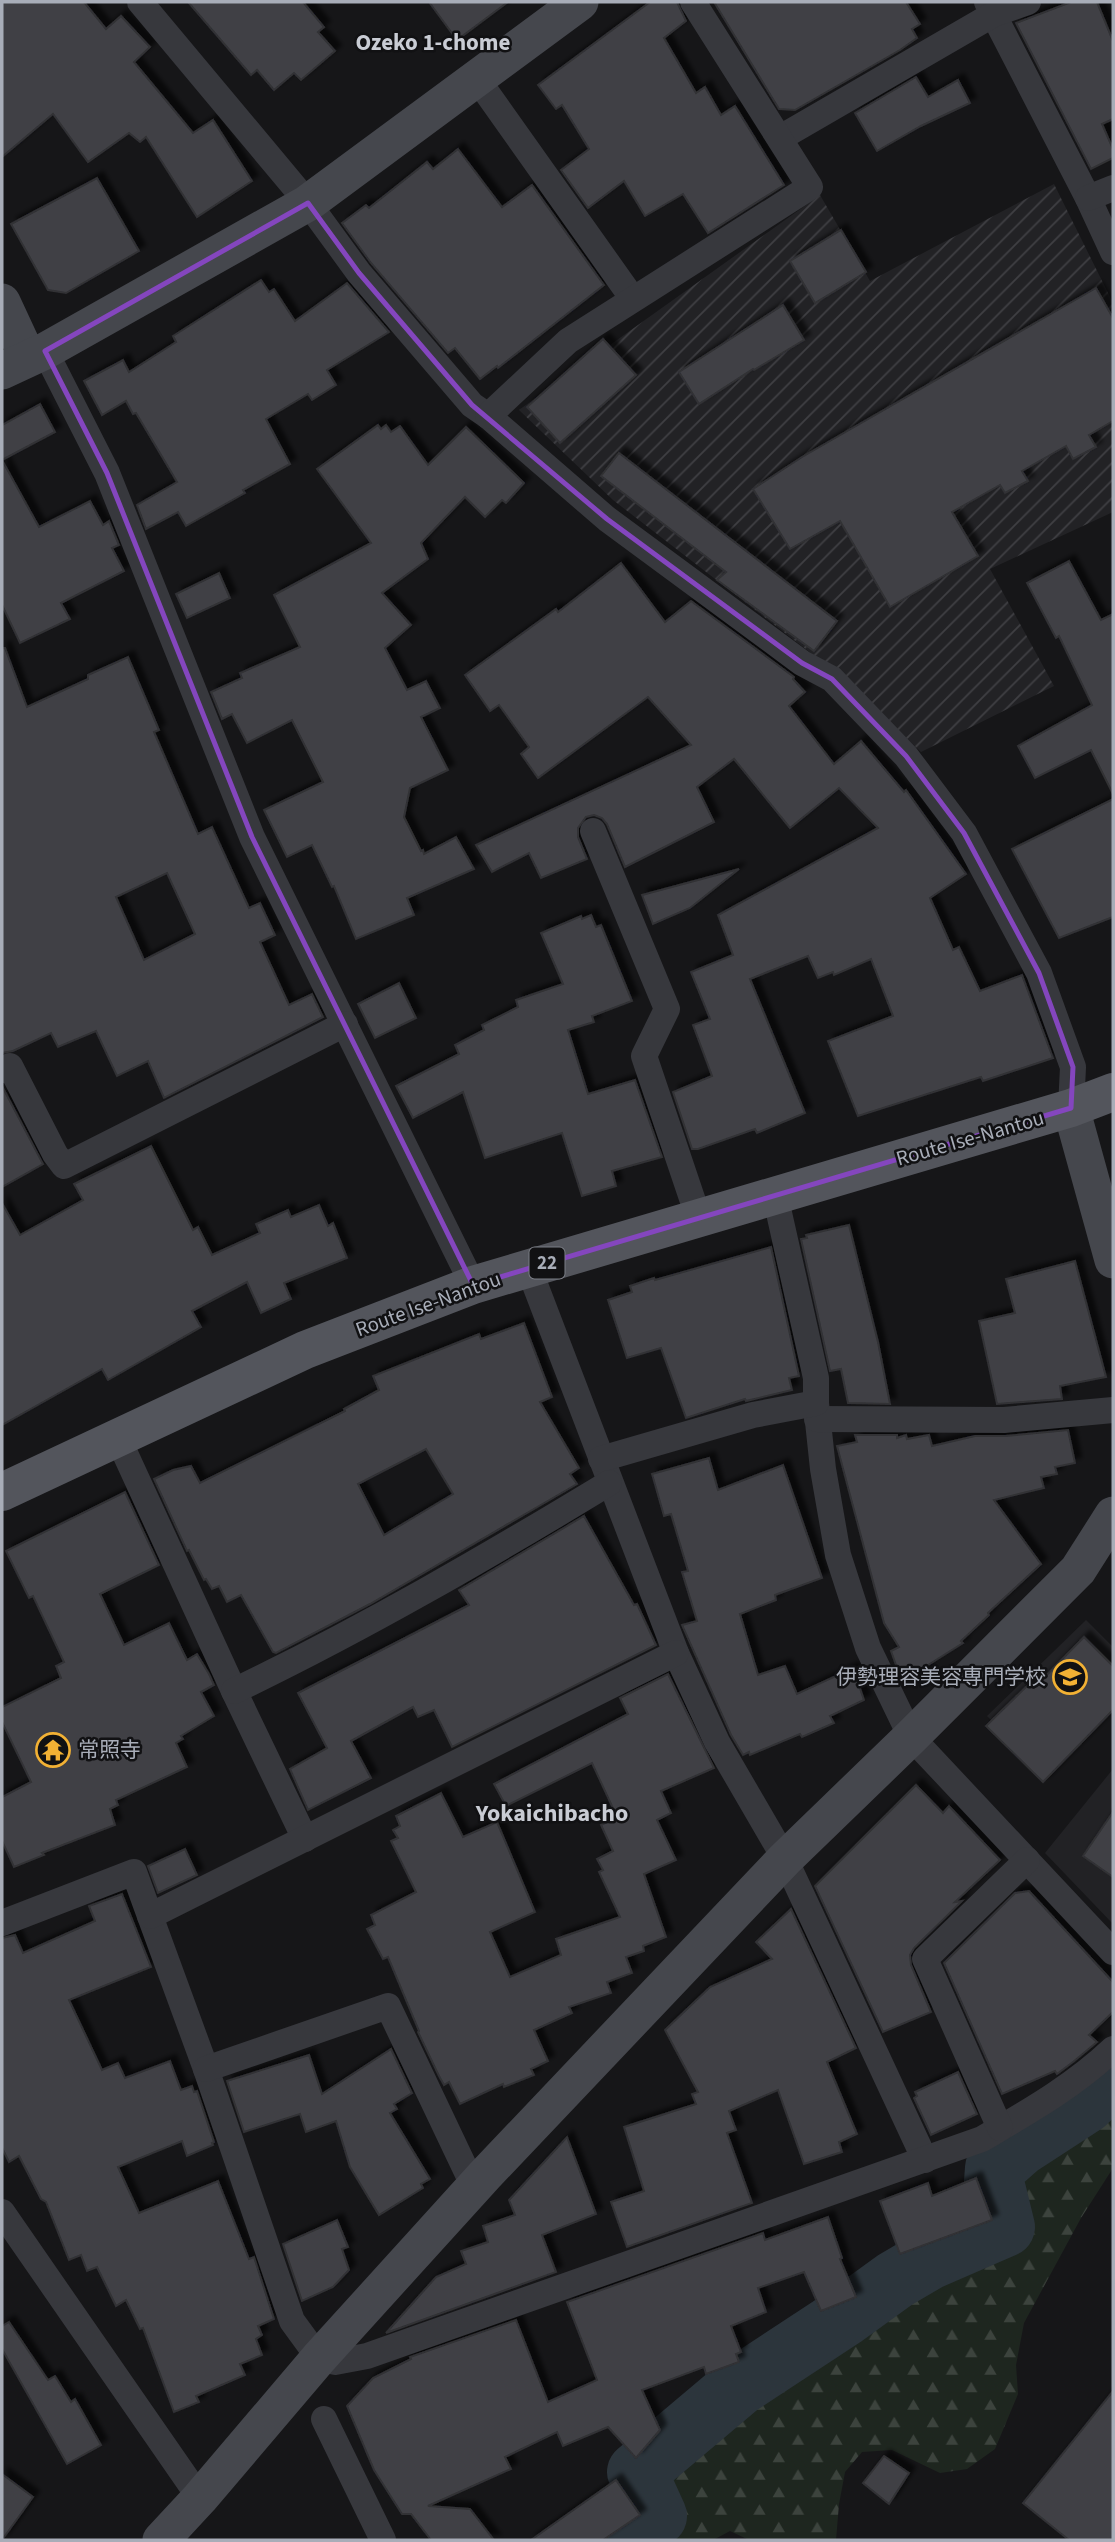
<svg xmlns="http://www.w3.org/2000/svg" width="1115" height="2542" viewBox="0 0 1115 2542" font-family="'Source Sans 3','Noto Sans JP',sans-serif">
	<defs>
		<pattern id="industrial-furrows" width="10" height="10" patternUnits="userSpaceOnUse" patternTransform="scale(1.75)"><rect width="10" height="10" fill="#222225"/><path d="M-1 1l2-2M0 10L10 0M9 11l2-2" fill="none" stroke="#3f3f43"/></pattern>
		<pattern id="forest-firs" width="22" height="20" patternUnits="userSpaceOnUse" patternTransform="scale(1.75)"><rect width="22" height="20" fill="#1e261f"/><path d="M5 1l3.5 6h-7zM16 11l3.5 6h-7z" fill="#3c433d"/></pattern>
		<filter id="shadow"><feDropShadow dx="6" dy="-6" stdDeviation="2" flood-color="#0009"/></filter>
	</defs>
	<rect width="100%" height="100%" fill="#161618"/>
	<!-- built -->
	<g fill="#222225">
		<polygon points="1086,1620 1113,1647 1113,1706 1044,1773 987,1716"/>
		<polygon points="1113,1769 1113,1924 1045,1853"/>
	</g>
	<!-- industrial -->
	<polygon fill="url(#industrial-furrows)" points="1054,184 1113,303 1113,512 990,569 1054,686 921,752 847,681 613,500 519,410 820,195 870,281"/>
	<!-- forest -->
	<path fill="url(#forest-firs)" d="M1113,2091V2168L1081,2218L1024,2323L1016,2365L1018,2394L995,2449L967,2469L940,2473L892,2450L862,2452L845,2472L839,2504L836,2540H749L730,2531L713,2540H636L665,2518L645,2474L778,2371L864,2312L967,2249L1014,2231L1003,2180L1007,2171C1040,2141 1081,2122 1113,2091Z"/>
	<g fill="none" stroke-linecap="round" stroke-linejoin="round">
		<!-- river -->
		<polyline stroke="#2c353c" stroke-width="60" points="624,2540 657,2516 637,2472 739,2386 844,2317 895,2280 929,2260 1005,2227 994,2182 995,2168 1020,2146 1086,2103 1113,2075"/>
	</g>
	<!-- building -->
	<g fill="#404145" stroke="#303034" stroke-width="2" fill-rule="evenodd" filter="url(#shadow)">
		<polygon points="2,2 84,2 106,29 121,16 150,47 134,62 193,133 213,120 252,181 197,217 146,137 140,142 129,133 88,162 53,114 2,157"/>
		<polygon points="188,2 303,2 324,27 318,32 335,51 301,80 294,73 274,90 257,70 251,75"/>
		<polygon points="429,2 508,2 457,40"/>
		<polygon points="650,2 677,2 686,21 664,38 696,93 705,87 721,115 735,106 784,185 708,233 683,194 645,216 624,181 588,208 561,170 589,149 562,105 556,109 538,85"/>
		<polygon points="714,2 906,2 920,24 912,29 917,38 900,50 795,110 779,109"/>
		<polygon points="1071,2 1097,2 1113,41 1113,119 1102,124 1113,149 1113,158 1091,169 1016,23"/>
		<polygon points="916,77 928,97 958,80 970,103 921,126 877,151 855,113"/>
		<polygon points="458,149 502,207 532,185 604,285 498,368 497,366 480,379 455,348 448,353 371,263 342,223 366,205 369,208 427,162 433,169"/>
		<polygon points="97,178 139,251 66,293 48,290 11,224"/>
		<polygon points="841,230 866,272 815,303 790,261"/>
		<polygon points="261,280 269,292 274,289 295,321 347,283 389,332 327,370 336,385 312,400 308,394 266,419 290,464 243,490 245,493 186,526 178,512 146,529 137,505 177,482 136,413 133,414 126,401 102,415 84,381 123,360 129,372 176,342 173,336"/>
		<polygon points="1096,288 1113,318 1113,421 1089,435 1096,447 1073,459 1066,446 1022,471 1028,481 1005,493 1000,485 952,512 978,556 890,607 840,521 790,549 753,489 802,457"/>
		<polygon points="783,305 804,340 754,370 753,369 699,404 679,372"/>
		<polygon points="603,339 636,375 560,443 527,407"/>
		<polygon points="40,404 55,432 2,460 39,527 90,501 103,525 109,521 119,545 112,548 124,571 61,603 70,619 20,643 2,605 2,425"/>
		<polygon points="378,425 381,429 386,425 391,432 400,426 428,465 466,427 524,483 506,503 502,500 485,517 465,497 421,543 428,559 382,593 411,625 385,648 407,690 426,681 440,708 421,717 448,770 410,788 404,817 421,851 423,850 424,854 456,837 474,869 407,898 414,915 356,939 334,886 332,887 312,845 287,857 264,810 323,782 292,720 247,743 232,714 222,719 211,692 242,678 240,673 300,647 274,595 371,543 317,469"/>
		<polygon points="619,453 837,621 814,651 717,580 726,572 601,476"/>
		<polygon points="1069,561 1101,620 1113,614 1113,794 1091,750 1035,778 1018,746 1092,705 1059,636 1056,638 1027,583"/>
		<polygon points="621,563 665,622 691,601 794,677 793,679 805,692 789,706 834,764 861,741 904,792 906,790 966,874 930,898 953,950 959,947 980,991 1022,975 1053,1058 983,1081 981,1077 858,1116 828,1041 893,1016 871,959 834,975 833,972 818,978 808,956 750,979 805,1113 757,1133 755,1129 698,1149 692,1149 673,1092 712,1076 693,1025 710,1019 691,972 733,955 718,915 878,828 839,788 790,828 734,759 697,787 714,822 625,867 607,824 602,818 594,815 586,817 578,828 578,837 587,859 541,878 529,853 492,872 476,845 691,745 648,697 538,778 521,754 529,747 499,705 490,711 465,675 556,609 558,612"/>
		<polygon points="219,573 230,598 187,618 176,594"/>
		<path d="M2,648H5L27,707L88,679V675L128,657L159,730L154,732L198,834L212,827L249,908L260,903L275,935L260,942L289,1005L312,994L323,1017L164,1098L148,1061L117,1076L96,1031L58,1047L51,1033L13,1051L2,1053ZM167,873L195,934L144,960L116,897Z"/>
		<polygon points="1113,799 1113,917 1059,938 1012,849"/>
		<polygon points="739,869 690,908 653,924 642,895"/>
		<polygon points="591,915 596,927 601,925 632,1001 592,1016 594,1022 568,1030 588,1094 635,1080 662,1157 612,1171 616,1186 582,1196 562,1133 485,1158 463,1092 413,1118 396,1086 459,1054 455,1045 484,1030 482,1025 518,1007 516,1000 563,984 541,933 581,916 582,919"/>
		<polygon points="399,983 416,1018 375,1038 358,1004"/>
		<polygon points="2,1086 43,1164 2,1187"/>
		<polygon points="151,1146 193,1230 198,1227 212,1255 260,1233 256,1224 288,1210 291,1217 319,1205 328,1226 333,1223 347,1258 284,1283 291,1299 261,1313 247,1282 192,1311 201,1327 108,1380 102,1369 2,1425 2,1203 20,1235 83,1200 74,1184"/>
		<polygon points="849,1225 878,1342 890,1404 848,1403 841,1369 830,1371 801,1239 807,1238 806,1235"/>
		<polygon points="771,1247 799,1376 789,1378 792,1390 746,1401 745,1399 686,1418 661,1348 627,1358 608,1300 632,1292 630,1286 654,1278 655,1280"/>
		<polygon points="1075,1261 1106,1377 1060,1386 1062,1399 997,1404 979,1321 1015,1313 1006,1279"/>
		<path d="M524,1323L552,1397L540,1402L579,1468L570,1474L577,1484L370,1604L276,1653L273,1652L241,1595L227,1602L219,1586L212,1589L206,1579L204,1580L189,1550L187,1551L154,1479L173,1470L191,1466L200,1483L345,1411L344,1409L379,1390L373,1376L479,1334L481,1339ZM426,1449L453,1494L384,1535L358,1484Z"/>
		<polygon points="1068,1430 1075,1463 1055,1467 1057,1474 1041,1477 1044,1488 994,1500 1041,1564 988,1613 989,1615 961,1641 963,1643 925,1667 927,1670 902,1682 891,1651 899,1647 884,1623 837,1446 857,1442 855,1435 897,1435 897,1438 906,1435 907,1439 929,1435 932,1446 975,1436 1005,1436"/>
		<polygon points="709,1458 718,1490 783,1465 822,1578 775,1595 776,1600 740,1614 758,1675 785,1666 797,1694 853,1668 864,1700 830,1716 834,1723 802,1737 800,1734 750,1755 749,1752 743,1755 731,1735 682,1625 697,1621 682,1572 688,1571 671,1514 664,1516 652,1474"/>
		<polygon points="125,1492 159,1565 100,1594 124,1645 169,1623 187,1660 197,1654 209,1674 214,1685 201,1692 214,1716 181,1736 183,1739 176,1743 187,1767 116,1800 118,1805 110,1809 115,1825 42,1853 44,1855 14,1867 2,1841 2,1797 31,1782 2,1722 2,1707 61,1678 56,1666 64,1662 33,1596 29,1598 6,1551"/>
		<polygon points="584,1516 634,1605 637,1604 656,1645 452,1747 434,1710 418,1717 413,1707 351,1741 371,1778 308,1810 290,1769 327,1748 298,1693 469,1605 459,1590"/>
		<polygon points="1084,1637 1113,1666 1113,1710 1043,1782 986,1726 1029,1684 1034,1688"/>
		<polygon points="668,1674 714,1768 661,1791 671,1813 657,1820 676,1860 644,1874 666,1937 643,1946 644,1951 626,1957 632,1973 607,1982 611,1993 569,2007 572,2013 534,2030 548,2061 531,2069 534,2075 504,2087 503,2084 460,2104 449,2082 444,2085 439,2076 418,2032 419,2031 388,1957 383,1959 367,1929 375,1925 371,1915 416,1892 391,1841 398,1838 393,1830 400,1826 396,1816 441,1793 463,1837 497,1822 535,1912 490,1932 510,1977 561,1955 556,1939 620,1917 599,1872 603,1870 597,1859 613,1851 601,1825 617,1817 592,1763 506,1806 494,1784 628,1714 620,1698"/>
		<polygon points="916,1785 943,1813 949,1806 1000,1860 955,1902 962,1901 914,1948 910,1955 911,1965 931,2012 883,2032 815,1886"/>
		<polygon points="1113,1812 1113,1877 1083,1856"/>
		<polygon points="185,1849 197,1875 158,1893 148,1866"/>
		<polygon points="1029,1891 1113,1982 1113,2012 1089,2035 1097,2042 1073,2062 1057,2074 1055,2071 1002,2094 944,1963 1015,1893"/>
		<polygon points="122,1894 151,1967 69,2000 102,2070 118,2063 125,2078 170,2061 181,2090 192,2086 194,2092 197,2091 214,2142 212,2143 213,2145 187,2156 182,2141 118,2167 139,2213 218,2181 249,2259 254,2257 274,2319 258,2326 262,2335 256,2339 262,2355 240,2364 245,2375 196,2396 199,2402 174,2412 143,2328 140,2329 126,2300 116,2306 97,2267 87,2271 81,2255 69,2260 46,2202 41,2199 19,2156 9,2162 2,2148 2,1938 15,1935 23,1953 95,1921 89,1906"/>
		<polygon points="791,1909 856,2048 827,2062 857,2134 839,2142 842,2152 804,2164 778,2090 729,2111 736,2130 727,2133 752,2203 627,2247 611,2202 644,2191 624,2127 696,2104 692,2094 698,2092 665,2030 710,1987 772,1959 756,1942"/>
		<polygon points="391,2049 412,2093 394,2104 397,2109 390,2113 430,2179 421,2184 423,2188 379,2215 350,2167 336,2121 306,2132 300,2114 244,2132 227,2081 309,2055 322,2094"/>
		<polygon points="958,2072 977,2114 931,2135 914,2098 917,2096 915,2092"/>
		<polygon points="567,2137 596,2214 542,2235 556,2272 386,2333 436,2277 466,2264 461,2251 488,2242 483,2226 515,2215 509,2200"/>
		<polygon points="976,2178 992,2220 900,2254 880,2201 928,2183 932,2196"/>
		<polygon points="828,2217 842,2258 840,2259 856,2297 821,2311 804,2272 758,2288 766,2312 731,2326 741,2352 736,2354 739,2362 706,2374 704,2367 642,2390 660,2430 636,2458 608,2427 563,2446 557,2432 505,2457 511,2469 428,2506 470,2509 494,2540 431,2540 411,2514 402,2514 374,2470 347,2406 373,2378 411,2359 410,2357 516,2320 548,2402 597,2380 567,2302 763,2233 765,2240"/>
		<polygon points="337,2220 348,2247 342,2249 349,2270 333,2287 302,2301 283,2244"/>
		<polygon points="9,2322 48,2380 55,2376 71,2402 75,2399 101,2445 67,2464 2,2349 2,2326"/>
		<polygon points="1113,2391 1113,2540 1069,2540 1023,2503"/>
		<polygon points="884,2456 909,2473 889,2504 863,2483"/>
		<polygon points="2,2474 33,2497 2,2540"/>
		<polygon points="616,2480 640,2515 603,2540 531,2540"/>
	</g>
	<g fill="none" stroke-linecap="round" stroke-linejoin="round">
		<!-- street -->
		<g stroke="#37383d" stroke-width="26">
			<polyline points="140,2 308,203 359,273 472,405 488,416 607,519 802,663 832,679 906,756 964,833 1039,973 1073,1067 1071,1108"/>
			<polyline points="987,2 1088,198 1113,252"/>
			<polyline points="477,79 633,299"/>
			<polyline points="780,138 994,14 1028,2"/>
			<polyline points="1088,198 1113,188"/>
			<polyline points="45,351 107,473 252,837 473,1285"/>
			<polyline points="488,416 568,341 810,187 693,2"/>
			<polyline points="593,831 667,1009 644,1056 699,1219"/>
			<polyline points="2,1070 10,1066 55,1154 64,1166 345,1024"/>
			<polyline points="529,1269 676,1653 717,1742 785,1859 925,2160"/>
			<polyline points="816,1403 823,1469 838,1555 868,1648 911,1737 1113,1952"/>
			<polyline points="817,1419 1004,1420 1113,1410"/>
			<polyline points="117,1436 234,1691 305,1839"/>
			<polyline points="601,1459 753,1415 816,1403 816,1378 775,1195"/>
			<path d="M234,1691C363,1629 487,1557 609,1483"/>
			<path d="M150,1916L206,2069L292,2321L319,2358L335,2362L367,2356L982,2139C1028,2112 1074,2086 1113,2049"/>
			<polyline points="2,1923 134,1872 150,1916 676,1653"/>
			<polyline points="206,2069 388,2006 474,2187"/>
			<polyline points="1000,2128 925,1959 1027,1860"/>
			<polyline points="2,2212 200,2498"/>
			<polyline points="324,2419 383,2540"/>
		</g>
		<!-- secondary -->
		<g stroke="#45474d" stroke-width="37">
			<polyline points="2,302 28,358"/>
			<polyline points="2,371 45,351 308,203 580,2"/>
			<polyline points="1071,1108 1113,1260"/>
			<polyline points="161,2540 200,2498 319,2358 485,2175 785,1859 911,1737 1078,1570 1113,1515"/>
		</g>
		<!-- primary -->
		<polyline stroke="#53555c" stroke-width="38" points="2,1492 305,1350 473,1285 1071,1108 1113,1092"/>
	</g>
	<!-- marked area -->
	<path fill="none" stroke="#8446be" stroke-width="5" stroke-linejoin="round" d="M308,203L359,273L472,405L607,519L802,663L832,679L906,756L964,833L1039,973L1073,1067L1071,1108L473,1285L252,837L107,473L45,351Z"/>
	<!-- icons -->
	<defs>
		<g id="university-ring" transform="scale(1.75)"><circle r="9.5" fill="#111113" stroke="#f2b134" stroke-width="1.5"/><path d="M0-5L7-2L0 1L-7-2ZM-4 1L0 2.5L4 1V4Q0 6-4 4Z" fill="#f2b134"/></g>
		<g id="temple-ring" transform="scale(1.75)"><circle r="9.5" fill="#111113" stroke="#f2b134" stroke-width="1.5"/><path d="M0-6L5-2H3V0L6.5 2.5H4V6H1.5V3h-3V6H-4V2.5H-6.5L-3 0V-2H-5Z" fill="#f2b134"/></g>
	</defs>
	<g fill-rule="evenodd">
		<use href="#university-ring" x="1070" y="1677"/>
		<use href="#temple-ring" x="53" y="1750"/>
	</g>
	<g text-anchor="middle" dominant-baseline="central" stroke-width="5" stroke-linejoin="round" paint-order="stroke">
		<!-- shield labels -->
		<rect fill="#111113" stroke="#7b7e86" stroke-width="2" x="529.5" y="1247.5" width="35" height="31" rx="5"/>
		<g font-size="19" font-weight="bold" fill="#a8adb8">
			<text x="547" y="1263">22</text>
		</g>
		<!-- street labels -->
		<g font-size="21" fill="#a8adb8" stroke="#111113">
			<text transform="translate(970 1138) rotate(-16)">Route Ise-Nantou</text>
			<text transform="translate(428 1304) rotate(-20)">Route Ise-Nantou</text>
		</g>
		<!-- poi labels -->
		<g font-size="21" fill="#a8adb8" stroke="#111113" text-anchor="end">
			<text x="1046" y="1677">伊勢理容美容専門学校</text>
			<text x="78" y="1750" text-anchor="start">常照寺</text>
		</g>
		<!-- neighbourhood labels -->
		<g font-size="23" font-weight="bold" fill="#c9ccd4" stroke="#111113">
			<text x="433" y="42">Ozeko 1-chome</text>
		</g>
		<!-- quarter labels -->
		<g font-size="24" font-weight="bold" fill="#c9ccd4" stroke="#111113">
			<text x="552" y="1813">Yokaichibacho</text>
		</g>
	</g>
	<!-- border -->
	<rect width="1115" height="2542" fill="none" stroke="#a8adb8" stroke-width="7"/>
</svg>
